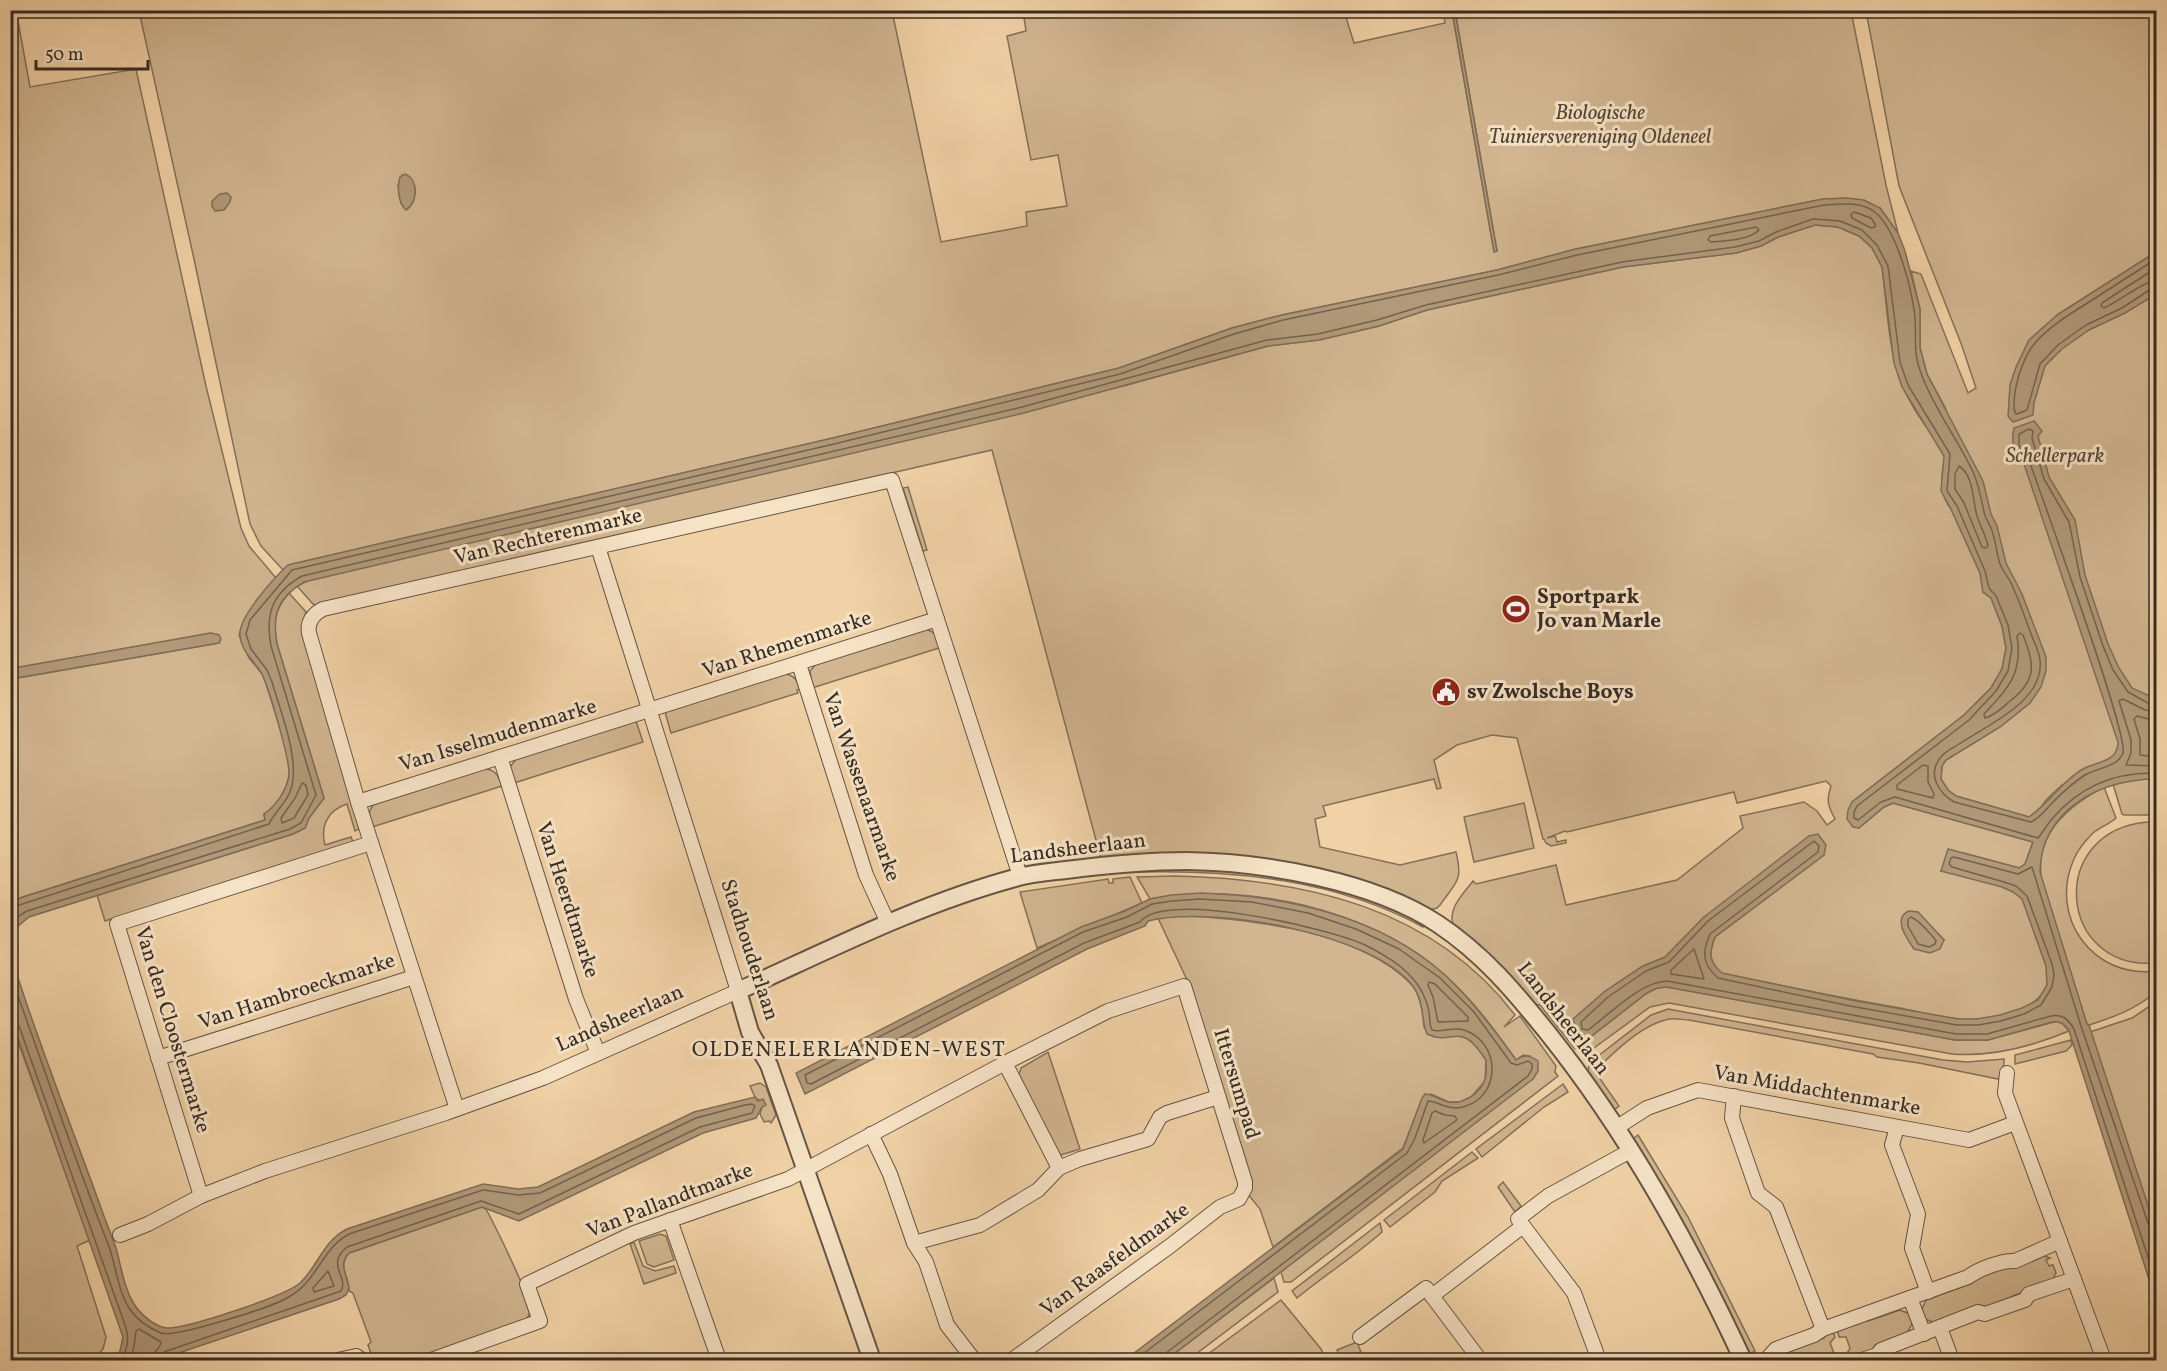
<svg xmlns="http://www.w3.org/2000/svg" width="2167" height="1371" viewBox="0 0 2167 1371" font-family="Vollkorn,serif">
	<rect width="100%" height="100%" fill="#f1d2a6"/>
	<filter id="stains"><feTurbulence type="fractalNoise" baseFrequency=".00333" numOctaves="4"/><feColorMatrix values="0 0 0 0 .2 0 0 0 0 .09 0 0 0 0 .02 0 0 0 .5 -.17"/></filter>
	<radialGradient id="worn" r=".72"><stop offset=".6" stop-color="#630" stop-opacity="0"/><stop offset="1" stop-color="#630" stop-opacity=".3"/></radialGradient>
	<!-- green -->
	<g fill="#d1b690" stroke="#84705a" stroke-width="1.5" fill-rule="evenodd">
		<path d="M16,10L30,87L136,69L206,386L241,528L249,546L276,578L245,618L239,635L249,658L262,674L266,684C272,704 291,757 289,775C287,790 277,806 264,814L265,820L20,898L11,903V679L219,643L211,633L11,669L10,11Z"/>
		<path d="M139,11H892L941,242L1027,226L1026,212L1067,206L1058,155L1031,160L1007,36L1026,31L1023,11L1002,14L1001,11H1344L1354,43L1445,23L1443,11H1452L1494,251H1497L1455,11H1851L1886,185L1898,233L1880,208L1823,199L1576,249L1497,270L1282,315L1232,328L1119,368L833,438L289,565L283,570L261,546L250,524L194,259ZM402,175L415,188L414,200L401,203L398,185Z"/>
		<path d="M1866,11H2156V252L2057,315L2156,258V761L2062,785L2046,800L2040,809L2029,817L1956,796L1948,790L1941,779L1942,766L1946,760L2000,727L2030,703L1944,463C1940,478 1941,497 1951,509L1980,573L1983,592L1991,598L2002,626L2006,648L2002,669L1991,688L1964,715L1852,802L1859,828L1884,807L1893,803L2033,842L2025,864L2019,868L1964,853L1941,871C1960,876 2010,883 2022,899C2028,907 2033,927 2036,937C2041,951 2052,970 2047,985C2038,1010 2000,1017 1977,1019C1952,1021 1925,1013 1900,1008C1840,998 1781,985 1722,974C1708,961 1709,953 1715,937L1824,855L1704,917L1665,958L1643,966L1604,992L1589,1038L1647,993L1657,988L1667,987L1955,1040H1988L2058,1021L2063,1023L2069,1031C2033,1046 1991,1057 1952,1054L1669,1003L1650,1007L1587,1053L1580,1046L1575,1049L1540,1005L1533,1004L1454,927C1446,910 1463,894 1473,881L1476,884L1556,865L1566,905L1677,880L1743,828L1740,816L1804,802L1817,811L1827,825L1835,819C1828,806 1826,800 1831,786L1826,781L1737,803L1734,792L1567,832L1565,831L1547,838L1555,836L1557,842L1566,840V843L1551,846L1546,843L1544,839H1543L1517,738L1492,735L1457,745L1434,760L1441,788L1437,789L1434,779L1323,806L1326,816L1315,819L1320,847L1400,865L1456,852C1463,881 1457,881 1440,905L1437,908L1429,910L1319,871L1101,859L992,450L316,605L313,604L297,586L312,579L1127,385L1268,346L1319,340L1379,326L1427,310L1623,267L1736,253L1761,246L1778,237L1815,225L1838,227L1859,236L1872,248L1882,267C1890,327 1886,373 1925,425L1946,409L1927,374L1920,348V309L1911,271L1921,274L1968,393L1976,388L1962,346L1899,186ZM1917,912L1944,940L1914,949L1902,928Z"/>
		<polygon points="908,487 927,550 923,551 903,488"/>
		<path d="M289,593L306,612L302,628L358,822L359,829L355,831L347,804C328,810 320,826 325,845L351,837L353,842L105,921L97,895L293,834L305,828L309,818L324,798L277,644C273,621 274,611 289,593Z"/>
		<polygon points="926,629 936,634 941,644 938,645 939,648 812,688 810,671 817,663"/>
		<path d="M783,674C794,674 797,680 800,689L797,690L798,693L671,733L665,712Z"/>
		<polygon points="636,721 643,742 514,783 510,767 517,758"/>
		<path d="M484,769C496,769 499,777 502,786L372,827C369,818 367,812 374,804Z"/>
		<polygon points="2140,779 2156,779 2156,815 2124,815 2122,814 2113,784"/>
		<path d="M2104,787L2116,818C2110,824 2100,827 2093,833C2086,840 2078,849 2074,859C2048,917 2093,979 2156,971V992C2136,1009 2114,1017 2089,1025H2087L2042,883C2033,836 2066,807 2104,787Z"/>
		<polygon points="1524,803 1534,848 1474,862 1464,817"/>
		<path d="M2148,822L2156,823V963C2057,971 2046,830 2148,822Z"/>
		<path d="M1183,867L1269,874L1360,894L1425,923L1423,927C1336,880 1237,870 1139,872L1141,869Z"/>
		<path d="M1175,876C1304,879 1433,907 1515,1015L1504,1027L1520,1016L1556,1066L1555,1072L1558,1076L1291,1282H1284L1281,1272L1530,1056L1523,1055L1516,1060C1494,1029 1472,998 1442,973C1368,909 1245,881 1150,899L1137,877Z"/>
		<polygon points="1130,877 1142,903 1037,948 1020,892 1108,879 1109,883 1113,883 1113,879"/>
		<path d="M1181,915C1253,920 1358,930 1411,984C1419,993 1422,1006 1423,1018C1423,1019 1424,1027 1424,1027C1426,1031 1431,1035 1434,1037C1464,1035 1468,1033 1486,1060L1485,1081L1471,1097L1460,1102H1449L1431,1094L1422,1099L1403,1148L1273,1247L1260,1209L1247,1193L1188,982L1158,918Z"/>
		<polygon points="2156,1002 2156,1230 2090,1032 2132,1018"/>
		<path d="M1668,1009L1943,1060L1967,1062L2004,1059L2003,1080L1919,1063L1877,1057L1873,1054L1689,1020C1683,1020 1676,1018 1670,1019C1644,1023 1615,1051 1598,1068L1593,1060L1651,1015Z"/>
		<polygon points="13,1028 90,1240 77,1246 106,1337 103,1349 92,1360 11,1360 10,1029"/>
		<polygon points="2071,1040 2072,1045 2066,1051 2015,1064 2015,1055"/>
		<polygon points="1048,1052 1080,1149 1061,1155 1056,1151 1019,1074 1021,1068"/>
		<polygon points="1589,1063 1619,1106 1614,1110 1588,1073"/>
		<polygon points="760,1083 766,1087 776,1115 771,1123 769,1121 764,1122 760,1114 762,1107 765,1105 755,1097 750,1086"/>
		<polygon points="1563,1084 1568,1092 1544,1107 1482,1157 1476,1149"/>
		<polygon points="1638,1135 1688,1217 1755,1351 1750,1354 1692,1238 1633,1139"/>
		<polygon points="1472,1152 1478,1158 1442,1181 1435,1192 1390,1227 1384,1220"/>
		<polygon points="1503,1182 1521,1206 1515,1212 1498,1187"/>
		<path d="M482,1207L486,1209C494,1224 532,1299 530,1312C529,1317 526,1320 522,1323L413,1360H373L368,1345L371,1342L353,1293L349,1291C349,1276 337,1266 349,1253Z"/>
		<path d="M1380,1223L1382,1232C1355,1256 1325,1275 1297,1298L1292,1291Z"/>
		<polygon points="660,1234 666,1236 674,1260 654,1267 647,1264 639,1241"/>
		<polygon points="634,1242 643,1266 655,1271 674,1266 676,1273 644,1284 630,1244"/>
		<polygon points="2044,1256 2050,1258 2046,1260 2049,1266 2053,1265 2056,1273 2053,1279 1985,1308 1981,1306 1935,1323 1923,1318 1921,1311 1926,1300 1973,1283 1975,1279 2011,1265 2015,1266"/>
		<polygon points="1274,1278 1278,1292 1188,1360 1166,1360"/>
		<polygon points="1281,1300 1321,1349 1326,1360 1200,1360"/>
		<polygon points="1900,1310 1910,1314 1913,1322 1907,1333 1875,1345 1873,1350 1848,1359 1846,1355 1850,1348 1846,1337 1839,1337 1837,1329 1863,1320 1868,1321"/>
		<polygon points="1833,1331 1835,1337 1830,1343 1834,1353 1841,1356 1842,1360 1778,1360 1779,1355 1824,1338 1826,1333"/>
		<polygon points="1357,1342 1361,1352 1341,1359 1337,1350"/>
	</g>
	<!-- water -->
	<g fill="#b19979" stroke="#806d57" stroke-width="1.5">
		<polygon points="1452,11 1455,11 1497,251 1494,252"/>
		<path d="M405,174C419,179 418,203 406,210C398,203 397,187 400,177Z"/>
		<polygon points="227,193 231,197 230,202 224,210 215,211 212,206 212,201 220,194"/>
		<path d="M1846,198L1864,200L1880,208L1898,233L1905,251L1920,309V348L1927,374L1983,481L1991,514L1997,526L2006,563L2022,594L2046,657V671L2041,687L2030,703L2000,727L1946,760L1942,766L1941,779L1948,790L1956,796L2029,817C2049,803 2062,781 2083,769C2098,761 2118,762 2118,742L2024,464C2015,452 2010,444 2014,428L2034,421L2042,431L2038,436L2049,477L2075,520L2085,575L2108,644L2119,668L2132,688L2156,699V779C2100,779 2041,810 2040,872L2087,1024L2089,1025L2156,1230V1301L2069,1031C2064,1024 2061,1021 2052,1022L1988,1040H1955L1667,987L1657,988L1647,993L1589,1038L1577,1032L1573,1019L1604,992L1643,966L1665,957L1704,917L1809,836L1818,834L1826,845L1824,855L1715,937C1709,953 1708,961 1722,973L1851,1000L1958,1019H1977L2000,1015L2022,1008L2038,1000L2047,985L2046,966L2022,899L2013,892L2002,887L1941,871L1948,849L2019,868L2025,864L2033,842L1893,803L1884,807L1859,828L1853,827L1847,819L1848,810L1852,802L1964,715L1991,688L2002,669L2006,648L2002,626L1991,598L1983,592L1980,573L1951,509L1941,491L1944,456L1902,387L1894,363L1882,267L1872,248L1859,236L1838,227L1815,225L1778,237L1761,246L1736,253L1623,267L1427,310L1379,326L1319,340L1268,346L1024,413L304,582C277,598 272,615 277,644L324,798L309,818L305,828L293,834L29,917L17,927L11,944V903L20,898L265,820L264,814C276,806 286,791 289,776C291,763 269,688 262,674C255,661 241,652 240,635C238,617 275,577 288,565L833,438L1119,368L1232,328L1282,315L1497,270L1576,249L1823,199Z"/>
		<polygon points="2156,252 2156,292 2150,298 2125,313 2089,330 2062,349 2045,366 2034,403 2033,415 2013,422 2008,416 2010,385 2016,367 2029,340 2057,315"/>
		<polygon points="211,633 219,635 221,639 219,643 11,679 11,669 14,668"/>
		<path d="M1201,893C1285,896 1380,916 1445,975C1472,1000 1494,1029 1516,1060C1525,1054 1529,1055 1538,1061V1071L1533,1079L1166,1360H1125L1403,1149L1422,1098L1425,1094C1434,1094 1439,1100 1448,1102C1463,1105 1481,1093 1485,1079C1487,1073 1486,1066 1486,1060C1459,1018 1455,1047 1427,1034C1421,1019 1424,1001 1413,986C1371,933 1212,905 1148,921L1145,926L1087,949L805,1094L796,1073L1081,927L1125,911L1150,899L1171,895Z"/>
		<path d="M1909,911L1918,912L1944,940L1940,949L1930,953L1914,949C1907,939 1892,918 1909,911Z"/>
		<path d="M11,956C37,1040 70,1122 100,1205C105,1220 111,1234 116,1248C121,1266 124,1288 134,1304C140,1314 155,1327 167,1328C186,1329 285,1296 300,1283C319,1265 322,1242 347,1229L483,1184L518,1189L538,1187L694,1112L755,1097L758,1101L763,1099L766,1105L762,1107L756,1118L703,1133L519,1221L482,1207L349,1253C338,1265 347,1274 349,1288L346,1295L339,1299L158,1360H113L120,1351L123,1337L11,1019Z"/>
	</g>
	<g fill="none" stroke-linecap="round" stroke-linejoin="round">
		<!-- shore -->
		<g stroke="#74624e" stroke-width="1.5">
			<polygon points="1854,212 1871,218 1875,224 1875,227 1871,228 1852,218 1851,214"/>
			<path d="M1756,227L1759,230C1750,240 1725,241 1711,242L1708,240L1710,236Z"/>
			<path d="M2156,259C2133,274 2109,289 2086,304C2068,315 2049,327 2035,343C2022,358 2011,394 2015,413L2017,414L2027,410L2040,364L2058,345L2086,325L2122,308L2151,289L2156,288"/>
			<path d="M2156,268L2102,303L2101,306L2104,308C2117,302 2145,281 2156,280"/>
			<path d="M1959,466C1975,476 1972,503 1978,519C1981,528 1986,536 1988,546L1986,548L1982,547L1964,503L1955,489V474Z"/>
			<path d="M2020,633L2023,635C2035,666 2037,680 2009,702C2002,708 1994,716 1985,718L1984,714C2008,688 2023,674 2017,636Z"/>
			<polyline points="2156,712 2145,710 2123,699 2119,701 2131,740 2131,753 2126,765 2156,766"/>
			<polyline points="2156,721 2137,716 2134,719 2140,739 2140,755 2156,757"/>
			<polygon points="1923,765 1928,766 1928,782 1934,794 1933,798 1897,789 1897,785"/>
			<polygon points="302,783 306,785 308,795 294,818 282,823 281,818 295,798"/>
			<path d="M10,908L269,824C274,813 284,805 289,794C303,765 280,711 272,682L267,670L251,649L246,634L250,620L292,570L834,444L1120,374L1234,334L1283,320L1498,275L1577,255L1824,205C1840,204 1862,201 1876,213C1896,230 1910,283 1914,309C1918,334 1911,350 1922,376C1935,410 1958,440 1973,472C1979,485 1981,498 1984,512C1985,518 1989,523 1991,528C1996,540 1996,552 2000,564C2003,571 2008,577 2011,583C2019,600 2025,617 2031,634C2034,642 2039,651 2040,660C2045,701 1987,725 1959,744C1953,748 1945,751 1941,757C1926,774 1939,793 1954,802L2031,822C2041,817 2046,809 2054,801C2063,792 2074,782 2085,775C2097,768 2118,767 2123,753C2129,735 2042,498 2030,463L2019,445V434L2029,429L2033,431L2032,438L2044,479L2069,522L2080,577L2103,646L2113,670L2128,692L2148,703L2156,704"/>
			<path d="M1911,917C1921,921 1929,933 1936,940L1935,944L1929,947L1918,944L1908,926V919Z"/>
			<path d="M10,926L19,916L27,911L290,829L301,823L316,795L271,646C265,614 272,593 302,576L1022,407L1267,340L1318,334L1377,320L1426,305L1622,262L1735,247L1759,241L1776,232L1813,219L1840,221L1862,230L1877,245L1888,266L1900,362L1908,385L1950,454L1947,491L1957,506L1985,571L1989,588L1996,596L2008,625L2012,648L2008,671L1996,691L1969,720L1857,806L1854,812V818L1858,820L1881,802L1895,797L2038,838C2043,832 2047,825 2052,819C2079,787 2115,772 2156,773"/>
			<polygon points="1694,949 1704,979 1671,974 1671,970"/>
			<path d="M10,974C43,1064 73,1155 108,1244C116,1264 117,1289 129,1308C136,1319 149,1328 161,1333C175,1338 272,1307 287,1298C317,1283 321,1249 349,1234L483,1190L518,1195L540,1193L696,1118L745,1105L752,1104L755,1106L752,1113L700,1127L519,1214L481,1201L347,1247C325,1265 349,1276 341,1291L164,1352L160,1355V1360"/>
			<polygon points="1429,982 1435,984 1468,1017 1468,1021 1438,1022 1433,997 1428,985"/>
			<path d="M10,1021H15L19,1026L125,1325C130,1338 128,1349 121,1360"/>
			<polygon points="1435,1111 1445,1115 1455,1116 1457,1120 1424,1143 1423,1140 1432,1113"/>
			<path d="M2156,1228L2151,1227L2148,1223L2081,1026L2032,867L2018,874L1954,857L1951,858L1949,864L1952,867L2004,882L2016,886L2027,896L2052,964L2054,975L2052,987L2041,1005L2024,1014L2001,1021L1978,1025H1957L1850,1006L1718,978C1702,964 1702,952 1710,934L1818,852L1819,846L1814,841L1708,921L1669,962L1646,971L1608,997L1581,1022L1582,1029L1588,1030C1610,1014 1640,982 1667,981L1956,1034H1987L2051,1016C2063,1014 2068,1019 2074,1029L2156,1282"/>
			<polygon points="328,1271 334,1286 314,1292 313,1288"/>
			<path d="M130,1360L134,1347L136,1331L139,1329L161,1342C161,1349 152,1351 152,1360"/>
			<path d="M1135,1360L1407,1153L1415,1138L1428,1101C1440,1102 1449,1111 1463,1107C1502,1097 1501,1042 1464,1030C1454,1026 1442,1033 1432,1030C1429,1024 1430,1018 1429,1012C1425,992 1416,980 1401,967C1391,959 1377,951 1365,945C1331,929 1164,889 1140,922L1084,943L811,1084L807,1083L805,1075L1083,932L1127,917L1152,904L1172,901L1200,899L1252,902L1308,913L1356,929L1399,949L1440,978L1474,1012L1511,1063L1517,1065L1528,1061L1532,1064V1069L1528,1076L1166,1353L1163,1360"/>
		</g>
		<!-- minor casing -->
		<g stroke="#655544" stroke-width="16">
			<g id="minor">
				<polyline points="799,664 866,875 888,923"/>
				<polyline points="500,757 576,999 598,1053"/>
				<polyline points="358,802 937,619"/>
				<polyline points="158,1058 414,977"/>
				<polyline points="1005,1063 1059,1168"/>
				<polyline points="2007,1073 2005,1093 2104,1360"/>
				<polyline points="1734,1096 1732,1118 1758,1193 1776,1207 1823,1329"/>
				<path d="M457,1109L358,802L309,633C307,622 313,614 323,609L892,480L1020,876"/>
				<polyline points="1897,1127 1892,1145 1918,1214 1912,1248 1928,1292"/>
				<polyline points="1616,1128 1647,1108 1698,1090 1969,1140 2015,1123"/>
				<polyline points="871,1134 890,1174 914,1243 926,1262 947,1325 974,1360"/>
				<polyline points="201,1196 117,924 371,843"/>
				<polyline points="670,1220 719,1360"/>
				<polyline points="120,1235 148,1224 201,1196 265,1171 446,1113 543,1078 738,991 598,547"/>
				<polyline points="914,1243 980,1225 1038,1190 1059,1168 1080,1159 1148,1139 1160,1117 1167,1113 1218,1097"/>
				<polyline points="1432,1296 1523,1226"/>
				<polyline points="1910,1298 1924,1334"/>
				<polyline points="1940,1328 1952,1360"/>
				<polyline points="1360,1337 1426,1288 1480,1360"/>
				<polyline points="338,1360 356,1356 362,1360"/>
				<polyline points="431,1360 540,1321 527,1284 634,1233 788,1179 1005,1063 1108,1011 1184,986 1245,1182 1245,1188 1239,1199 1220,1207 1170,1246 1012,1360"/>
				<polyline points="1593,1360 1596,1352 1574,1293 1518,1219 1548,1196 1630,1151"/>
				<path d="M1766,1360L1776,1349L1814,1335L1823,1329L1968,1277C1979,1269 2002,1260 2015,1261L2060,1241"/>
				<polyline points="1862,1360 1877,1355 1881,1350 1978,1312 1985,1314 2025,1300 2029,1294 2074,1279"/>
			</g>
		</g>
		<!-- tertiary casing -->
		<g stroke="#655544" stroke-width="20">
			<path id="tertiary" d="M872,1360L769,1065L750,1032L738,991C829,950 919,904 1015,878C1032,873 1049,872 1066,870C1106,865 1146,861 1187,861C1264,862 1373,881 1438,924C1483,954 1514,991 1547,1032C1627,1132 1689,1244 1743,1360"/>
		</g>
		<!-- minor -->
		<use href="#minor" stroke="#f6e2c5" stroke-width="14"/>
		<!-- tertiary -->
		<use href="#tertiary" stroke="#f6e2c5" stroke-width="16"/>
	</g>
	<!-- icons -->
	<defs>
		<g id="stadium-disc" transform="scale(1.5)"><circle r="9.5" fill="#8f2418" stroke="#f6e2c5"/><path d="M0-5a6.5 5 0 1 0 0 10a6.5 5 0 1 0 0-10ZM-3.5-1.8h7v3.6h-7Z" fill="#fff"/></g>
		<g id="civic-disc" transform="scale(1.5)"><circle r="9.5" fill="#8f2418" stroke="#f6e2c5"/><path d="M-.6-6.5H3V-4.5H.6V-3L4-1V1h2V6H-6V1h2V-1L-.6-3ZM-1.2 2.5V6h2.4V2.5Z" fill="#fff"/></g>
	</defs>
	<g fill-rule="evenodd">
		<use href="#stadium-disc" x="1516" y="609"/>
		<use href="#civic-disc" x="1446" y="692"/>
	</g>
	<g text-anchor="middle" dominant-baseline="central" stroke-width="6" stroke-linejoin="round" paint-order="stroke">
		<!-- park labels -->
		<g font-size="21" font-style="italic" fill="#554739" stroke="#f6e2c5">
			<text x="1600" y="113">Biologische<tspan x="1600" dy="24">Tuiniersvereniging Oldeneel</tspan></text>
			<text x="2055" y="456">Schellerpark</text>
		</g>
		<!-- street labels -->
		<g font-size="21" fill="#362b23" stroke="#f6e2c5">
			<text transform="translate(548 537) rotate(-13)">Van Rechterenmarke</text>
			<text transform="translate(787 645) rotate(-18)">Van Rhemenmarke</text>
			<text transform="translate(498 736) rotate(-17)">Van Isselmudenmarke</text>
			<text transform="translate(861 787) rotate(71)">Van Wassenaarmarke</text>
			<text transform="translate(1078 849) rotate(-7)">Landsheerlaan</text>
			<text transform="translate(567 900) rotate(72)">Van Heerdtmarke</text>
			<text transform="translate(749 950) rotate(72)">Stadhouderlaan</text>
			<text transform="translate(297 992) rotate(-18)">Van Hambroeckmarke</text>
			<text transform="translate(620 1019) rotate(-24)">Landsheerlaan</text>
			<text transform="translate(1563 1019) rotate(52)">Landsheerlaan</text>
			<text transform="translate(172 1030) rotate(73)">Van den Cloostermarke</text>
			<text transform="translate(1236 1084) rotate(73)">Ittersumpad</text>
			<text transform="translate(1817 1091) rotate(10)">Van Middachtenmarke</text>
			<text transform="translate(670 1201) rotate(-21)">Van Pallandtmarke</text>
			<text transform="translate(1115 1260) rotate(-36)">Van Raasfeldmarke</text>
		</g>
		<!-- poi labels -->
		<g font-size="21" font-weight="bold" fill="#362b23" stroke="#f6e2c5" text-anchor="start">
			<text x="1537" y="597">Sportpark<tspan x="1537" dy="24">Jo van Marle</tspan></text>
			<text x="1467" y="692">sv Zwolsche Boys</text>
		</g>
		<!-- neighbourhood labels -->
		<g font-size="22" letter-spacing="1.5" fill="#362b23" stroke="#f6e2c5">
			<text x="849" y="1050">OLDENELERLANDEN-WEST</text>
		</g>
	</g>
	<!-- margin -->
	<rect width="2167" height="1371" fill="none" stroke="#f1d2a6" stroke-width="36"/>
	<rect x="12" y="12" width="2143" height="1347" fill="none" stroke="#362b23" stroke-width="3"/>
	<rect x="18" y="18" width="2131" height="1335" fill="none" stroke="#362b23" stroke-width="1.5"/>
	<!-- scale -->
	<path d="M36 60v9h112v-9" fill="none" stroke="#362b23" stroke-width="3"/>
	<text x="45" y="60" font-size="18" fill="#362b23" stroke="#f6e2c5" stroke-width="4.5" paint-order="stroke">50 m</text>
	<rect width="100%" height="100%" filter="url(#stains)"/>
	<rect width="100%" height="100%" fill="url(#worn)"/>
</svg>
